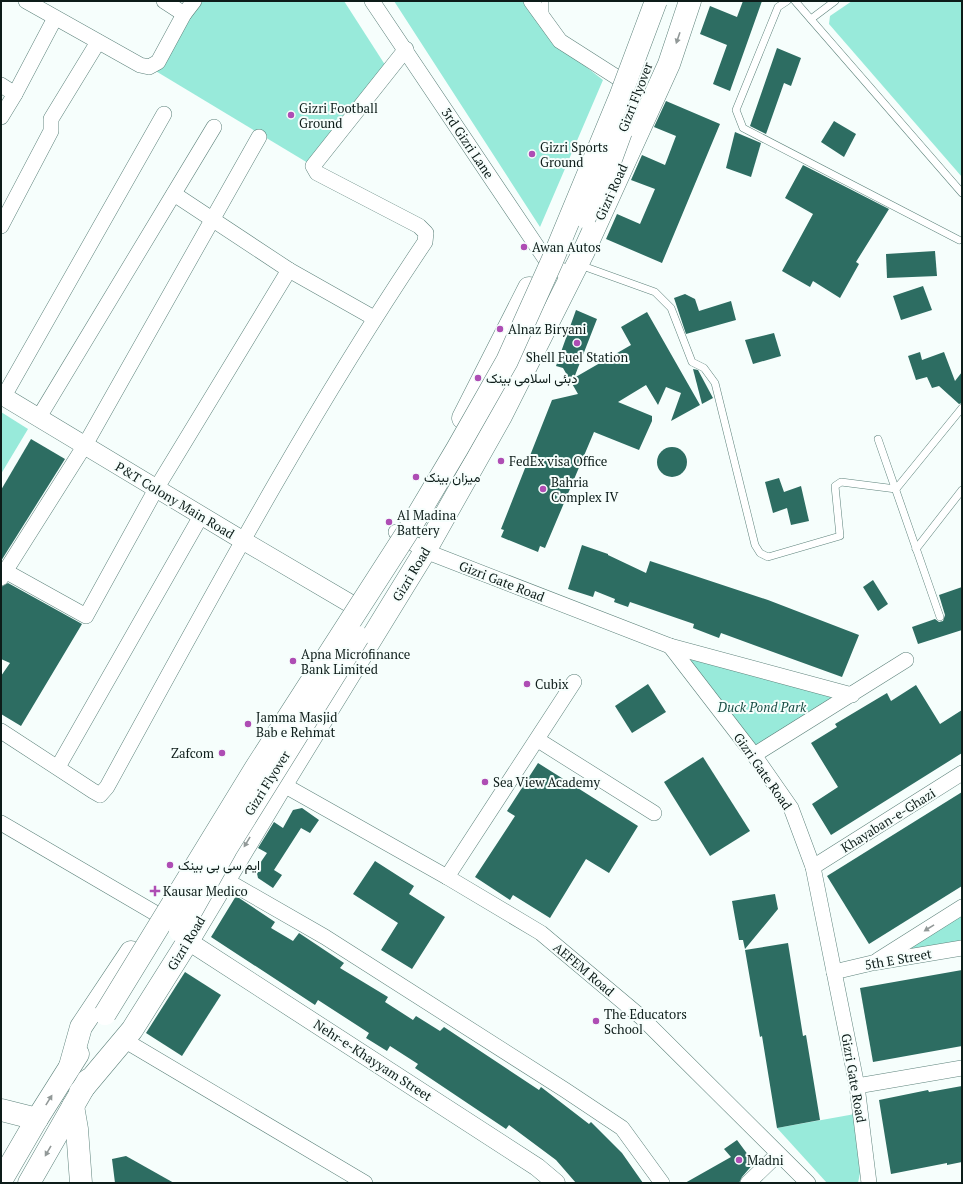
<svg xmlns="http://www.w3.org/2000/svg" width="963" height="1184" viewBox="0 0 963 1184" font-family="'PT Serif',Vazirmatn,serif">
	<rect width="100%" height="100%" fill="#f6fefc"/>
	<!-- green -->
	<g fill="#98eada">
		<polygon points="194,1 344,1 389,71 313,166 149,67"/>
		<polygon points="394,1 525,1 553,41 603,80 540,227"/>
		<polygon points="852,1 962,1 962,177 829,24 830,16"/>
		<polygon points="1,412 28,429 1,474"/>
		<polygon points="670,646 852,695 754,755"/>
		<polygon points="962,907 962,949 872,963"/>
		<polygon points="855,1114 863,1158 858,1183 827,1183 777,1128"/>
	</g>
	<!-- building -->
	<g fill="#2d6d62">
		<polygon points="743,1 762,1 730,91 713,84 727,45 700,34 710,6 737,17"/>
		<polygon points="777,48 801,58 791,86 784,83 766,134 750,126"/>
		<polygon points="666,101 720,124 662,263 606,239 617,214 640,224 655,189 631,180 642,155 665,165 676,136 654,127"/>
		<polygon points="834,121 856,134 844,157 821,142"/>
		<polygon points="735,132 761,143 751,177 726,168"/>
		<polygon points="803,165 889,209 856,262 859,264 840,298 813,281 810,287 782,271 813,214 785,198"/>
		<polygon points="935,251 937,276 887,278 886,254"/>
		<polygon points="923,286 932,310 901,320 893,296"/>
		<polygon points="685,294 695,299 699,311 731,301 736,320 686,334 674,298"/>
		<polygon points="576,310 597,319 574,378 631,345 621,327 647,312 700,405 671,421 681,393 666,387 658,405 646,385 618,402 652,416 652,421 639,450 594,432 545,548 540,546 538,552 501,537 504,530 501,529 552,400 578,394 563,368 556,366"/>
		<polygon points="774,333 781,356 753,364 745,340"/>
		<polygon points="920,352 922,360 944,352 955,381 962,372 962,403 959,404 939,386 932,388 927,377 916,380 908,356"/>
		<polygon points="693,369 698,370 713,398 702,404"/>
		<polygon points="31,439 65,459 1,561 1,490"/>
		<circle cx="672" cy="462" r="15"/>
		<polygon points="779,478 784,492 801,486 809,521 791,525 787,508 773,513 765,482"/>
		<polygon points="582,545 608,554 608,555 646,573 650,561 768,600 859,635 842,677 721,633 719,638 693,628 694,624 630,602 628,607 614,602 615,599 595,591 593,597 568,589"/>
		<polygon points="873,580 888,604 878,611 863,587"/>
		<polygon points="8,583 82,624 21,726 1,714 1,676 10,663 1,659 1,587"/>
		<polygon points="962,587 962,630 918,644 912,627 935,619 939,622 943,621 945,615 939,595"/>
		<polygon points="648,684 666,712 632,733 615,706"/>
		<polygon points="916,685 940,724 962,710 962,753 831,835 812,804 838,787 811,743 837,727 835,724 887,693 891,701"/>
		<polygon points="703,757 750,831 710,856 664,782"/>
		<polygon points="538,763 638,826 609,873 586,859 550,918 513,895 510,900 475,877 515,816 507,811"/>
		<polygon points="962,792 962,886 869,944 827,876"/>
		<polygon points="302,808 319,820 310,833 301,828 274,870 282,875 273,888 258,878 256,869 267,853 258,848 274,822 283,828 293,810"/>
		<polygon points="375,861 414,886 409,894 445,917 412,969 381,950 398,923 353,894"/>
		<polygon points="775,894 778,909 745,949 743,940 739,940 732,901"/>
		<polygon points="236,896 275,922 271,928 293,941 299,933 344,963 340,968 388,997 385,1002 413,1020 416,1016 440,1031 444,1027 539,1090 541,1087 589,1124 591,1122 622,1153 643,1183 576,1183 556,1160 509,1125 506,1129 415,1068 418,1064 390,1046 387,1051 366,1038 369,1033 318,1000 315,1005 211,937"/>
		<polygon points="788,943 803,1036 806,1035 820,1120 777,1128 762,1036 760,1037 745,950"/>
		<polygon points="962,970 962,1046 873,1062 860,988"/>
		<polygon points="185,972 221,995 182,1056 146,1033"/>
		<polygon points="962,1086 962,1162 947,1165 947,1163 891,1174 879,1100 928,1090 929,1092"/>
		<polygon points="737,1140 754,1163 742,1177 739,1183 685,1183 731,1157 724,1149"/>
		<polygon points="126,1156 174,1183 115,1183 112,1159"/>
	</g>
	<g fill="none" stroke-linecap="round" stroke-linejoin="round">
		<!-- service casing -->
		<g stroke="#5e837c" stroke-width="8">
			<g id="service">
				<polyline points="787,1 778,7 736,110 743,128 959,240"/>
				<polyline points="795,1 962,193"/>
				<polyline points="545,16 545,1"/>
				<polyline points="811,19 835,1"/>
				<polyline points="580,265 655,292 671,308 692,362 704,368 715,383 755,545 760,553 768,557 840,536 835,486 841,482 896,489 962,408"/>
				<polyline points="878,439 940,617"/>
				<polyline points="916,549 962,490"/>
			</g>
		</g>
		<!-- minor casing -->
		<g stroke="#5e837c" stroke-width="16">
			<g id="minor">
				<polyline points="26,1 140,65 149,67 158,62 184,14 194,1"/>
				<polyline points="164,1 184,14"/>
				<polyline points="372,1 544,257 571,278"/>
				<polyline points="531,1 560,41 618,78"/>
				<polyline points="1,85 15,94"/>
				<polyline points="1,117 15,94 55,18"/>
				<polyline points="174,194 289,270 374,318"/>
				<polyline points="1,226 51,131 51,119 98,42"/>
				<polyline points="4,396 164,114"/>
				<polyline points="39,417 214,127"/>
				<polyline points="396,532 425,551 670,646 852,695"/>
				<polyline points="5,571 86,616 156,489 289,270"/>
				<polyline points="1,578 85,445 259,137"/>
				<polyline points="670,646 754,755 791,808 813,867 857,1086 869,1183"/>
				<path d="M1,731L93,791L100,795L107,787C208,603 307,417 425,242L426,233L419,226L317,173L313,166L406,49"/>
				<polyline points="538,740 654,813"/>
				<polyline points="754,755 906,660"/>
				<polyline points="58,767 201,516"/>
				<polyline points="282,784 447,877 541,933 641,1017 808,1183"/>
				<polyline points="1,823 155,913"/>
				<polyline points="813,867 962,773"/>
				<polyline points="447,877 574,682"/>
				<polyline points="224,879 325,937 565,1090 622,1128 662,1183"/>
				<polyline points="878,960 962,907"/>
				<polyline points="834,972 872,963 962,948"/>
				<polyline points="124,1040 365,1183"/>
				<polyline points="857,1086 962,1068"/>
				<polyline points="748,1183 778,1154"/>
			</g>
		</g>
		<!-- tertiary casing -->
		<g stroke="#5e837c" stroke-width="19">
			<g id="tertiary">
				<polyline points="1,395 242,540 351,604"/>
				<polyline points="188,941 537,1167 556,1183"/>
			</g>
		</g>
		<!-- primary casing -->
		<g stroke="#5e837c" stroke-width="23">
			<g id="primary">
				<polyline points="463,418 529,288"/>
				<polyline points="70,1066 81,1027 131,952"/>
				<polyline points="80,1092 132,1030 188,941 282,784 425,551 501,416 584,251 669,64 690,1"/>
				<polyline points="73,1106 77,1129 81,1183"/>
				<polyline points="1,1110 37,1119"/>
				<polyline points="1,1181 37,1119 78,1054"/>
				<polyline points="29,1183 88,1080"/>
			</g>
		</g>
		<!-- service -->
		<use href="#service" stroke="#fff" stroke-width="7"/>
		<!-- minor -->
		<use href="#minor" stroke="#fff" stroke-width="15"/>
		<!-- tertiary -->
		<use href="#tertiary" stroke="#fff" stroke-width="18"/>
		<!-- primary -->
		<use href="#primary" stroke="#fff" stroke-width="22"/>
		<!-- primary-bridge casing -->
		<g stroke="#5e837c" stroke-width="23" stroke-linecap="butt">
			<g id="primary-bridge">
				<polyline points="585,217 603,181 621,132"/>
				<polyline points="180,931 226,849 358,637"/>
				<polyline points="105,1014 255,769 410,528 457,449 507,361 552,261 620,97 656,1"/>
			</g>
		</g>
		<!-- primary-bridge -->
		<use href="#primary-bridge" stroke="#fff" stroke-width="22"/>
	</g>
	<!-- one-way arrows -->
	<defs><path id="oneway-solid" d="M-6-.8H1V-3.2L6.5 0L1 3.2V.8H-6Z"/></defs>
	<g fill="#929998">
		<use href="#oneway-solid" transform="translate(678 38) rotate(109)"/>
		<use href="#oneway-solid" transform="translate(247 842) rotate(121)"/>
		<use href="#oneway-solid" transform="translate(929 928) rotate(148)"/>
		<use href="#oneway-solid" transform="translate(49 1100) rotate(-58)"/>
		<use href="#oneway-solid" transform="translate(48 1151) rotate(120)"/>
	</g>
	<!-- markers -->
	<g fill="#ae4db4" stroke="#f6fefc" stroke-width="1.5">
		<circle cx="291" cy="115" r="4"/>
		<circle cx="532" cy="154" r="4"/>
		<circle cx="524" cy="247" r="4"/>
		<circle cx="500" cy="329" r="4"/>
		<circle cx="577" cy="343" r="4"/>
		<circle cx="478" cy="378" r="4"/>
		<circle cx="501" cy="461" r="4"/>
		<circle cx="416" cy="477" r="4"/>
		<circle cx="543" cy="489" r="4"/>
		<circle cx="389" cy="522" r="4"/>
		<circle cx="293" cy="661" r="4"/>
		<circle cx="527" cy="684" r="4"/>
		<circle cx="248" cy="724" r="4"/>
		<circle cx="222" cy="753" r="4"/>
		<circle cx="485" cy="782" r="4"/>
		<circle cx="170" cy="865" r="4"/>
		<path d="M153 885h4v4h4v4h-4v4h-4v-4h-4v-4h4z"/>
		<circle cx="596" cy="1021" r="4"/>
		<circle cx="739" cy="1160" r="4"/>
	</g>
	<g text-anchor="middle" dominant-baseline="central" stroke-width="4" stroke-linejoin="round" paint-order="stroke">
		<!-- street labels -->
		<g font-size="13" fill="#0d1c19" stroke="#f6fefc">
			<text transform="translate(635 97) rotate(-69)">Gizri Flyover</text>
			<text transform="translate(468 143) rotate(56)">3rd Gizri Lane</text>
			<text transform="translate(611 192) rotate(-66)">Gizri Road</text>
			<text transform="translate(175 500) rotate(31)">P&amp;T Colony Main Road</text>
			<text transform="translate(411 574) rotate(-59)">Gizri Road</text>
			<text transform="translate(502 581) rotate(21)">Gizri Gate Road</text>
			<text transform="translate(763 771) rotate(55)">Gizri Gate Road</text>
			<text transform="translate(267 783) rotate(-58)">Gizri Flyover</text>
			<text transform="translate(888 820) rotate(-32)">Khayaban-e-Ghazi</text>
			<text transform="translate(186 943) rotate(-59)">Gizri Road</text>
			<text transform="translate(898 959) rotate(-10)">5th E Street</text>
			<text transform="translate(584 969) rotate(40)">AEFEM Road</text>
			<text transform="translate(373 1060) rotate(33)">Nehr-e-Khayyam Street</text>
			<text transform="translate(854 1078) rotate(80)">Gizri Gate Road</text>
		</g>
		<!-- poi labels -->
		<g font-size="13" fill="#0d1c19" stroke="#f6fefc" text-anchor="start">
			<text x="299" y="108">Gizri Football<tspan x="299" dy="15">Ground</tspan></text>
			<text x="540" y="147">Gizri Sports<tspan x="540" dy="15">Ground</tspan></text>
			<text x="532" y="247">Awan Autos</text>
			<text x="508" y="329">Alnaz Biryani</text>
			<text x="577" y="357" text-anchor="middle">Shell Fuel Station</text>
			<text x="486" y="378">دبئی اسلامی بینک</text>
			<text x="509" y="461">FedEx visa Office</text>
			<text x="424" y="477">میزان بینک</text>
			<text x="551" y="482">Bahria<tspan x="551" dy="15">Complex IV</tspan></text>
			<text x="397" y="515">Al Madina<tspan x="397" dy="15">Battery</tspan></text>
			<text x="301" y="654">Apna Microfinance<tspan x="301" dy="15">Bank Limited</tspan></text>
			<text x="535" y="684">Cubix</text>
			<text x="256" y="717">Jamma Masjid<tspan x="256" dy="15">Bab e Rehmat</tspan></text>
			<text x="214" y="753" text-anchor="end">Zafcom</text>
			<text x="493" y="782">Sea View Academy</text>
			<text x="178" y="865">ایم سی بی بینک</text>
			<text x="163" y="891">Kausar Medico</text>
			<text x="604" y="1014">The Educators<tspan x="604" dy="15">School</tspan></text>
			<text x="747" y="1160">Madni</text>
		</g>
		<!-- park labels -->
		<g font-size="13" font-style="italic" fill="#194e45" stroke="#f6fefc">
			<text x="762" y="707">Duck Pond Park</text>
		</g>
	</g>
	<!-- border -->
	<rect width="963" height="1184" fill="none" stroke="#0d1c19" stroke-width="4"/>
</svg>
